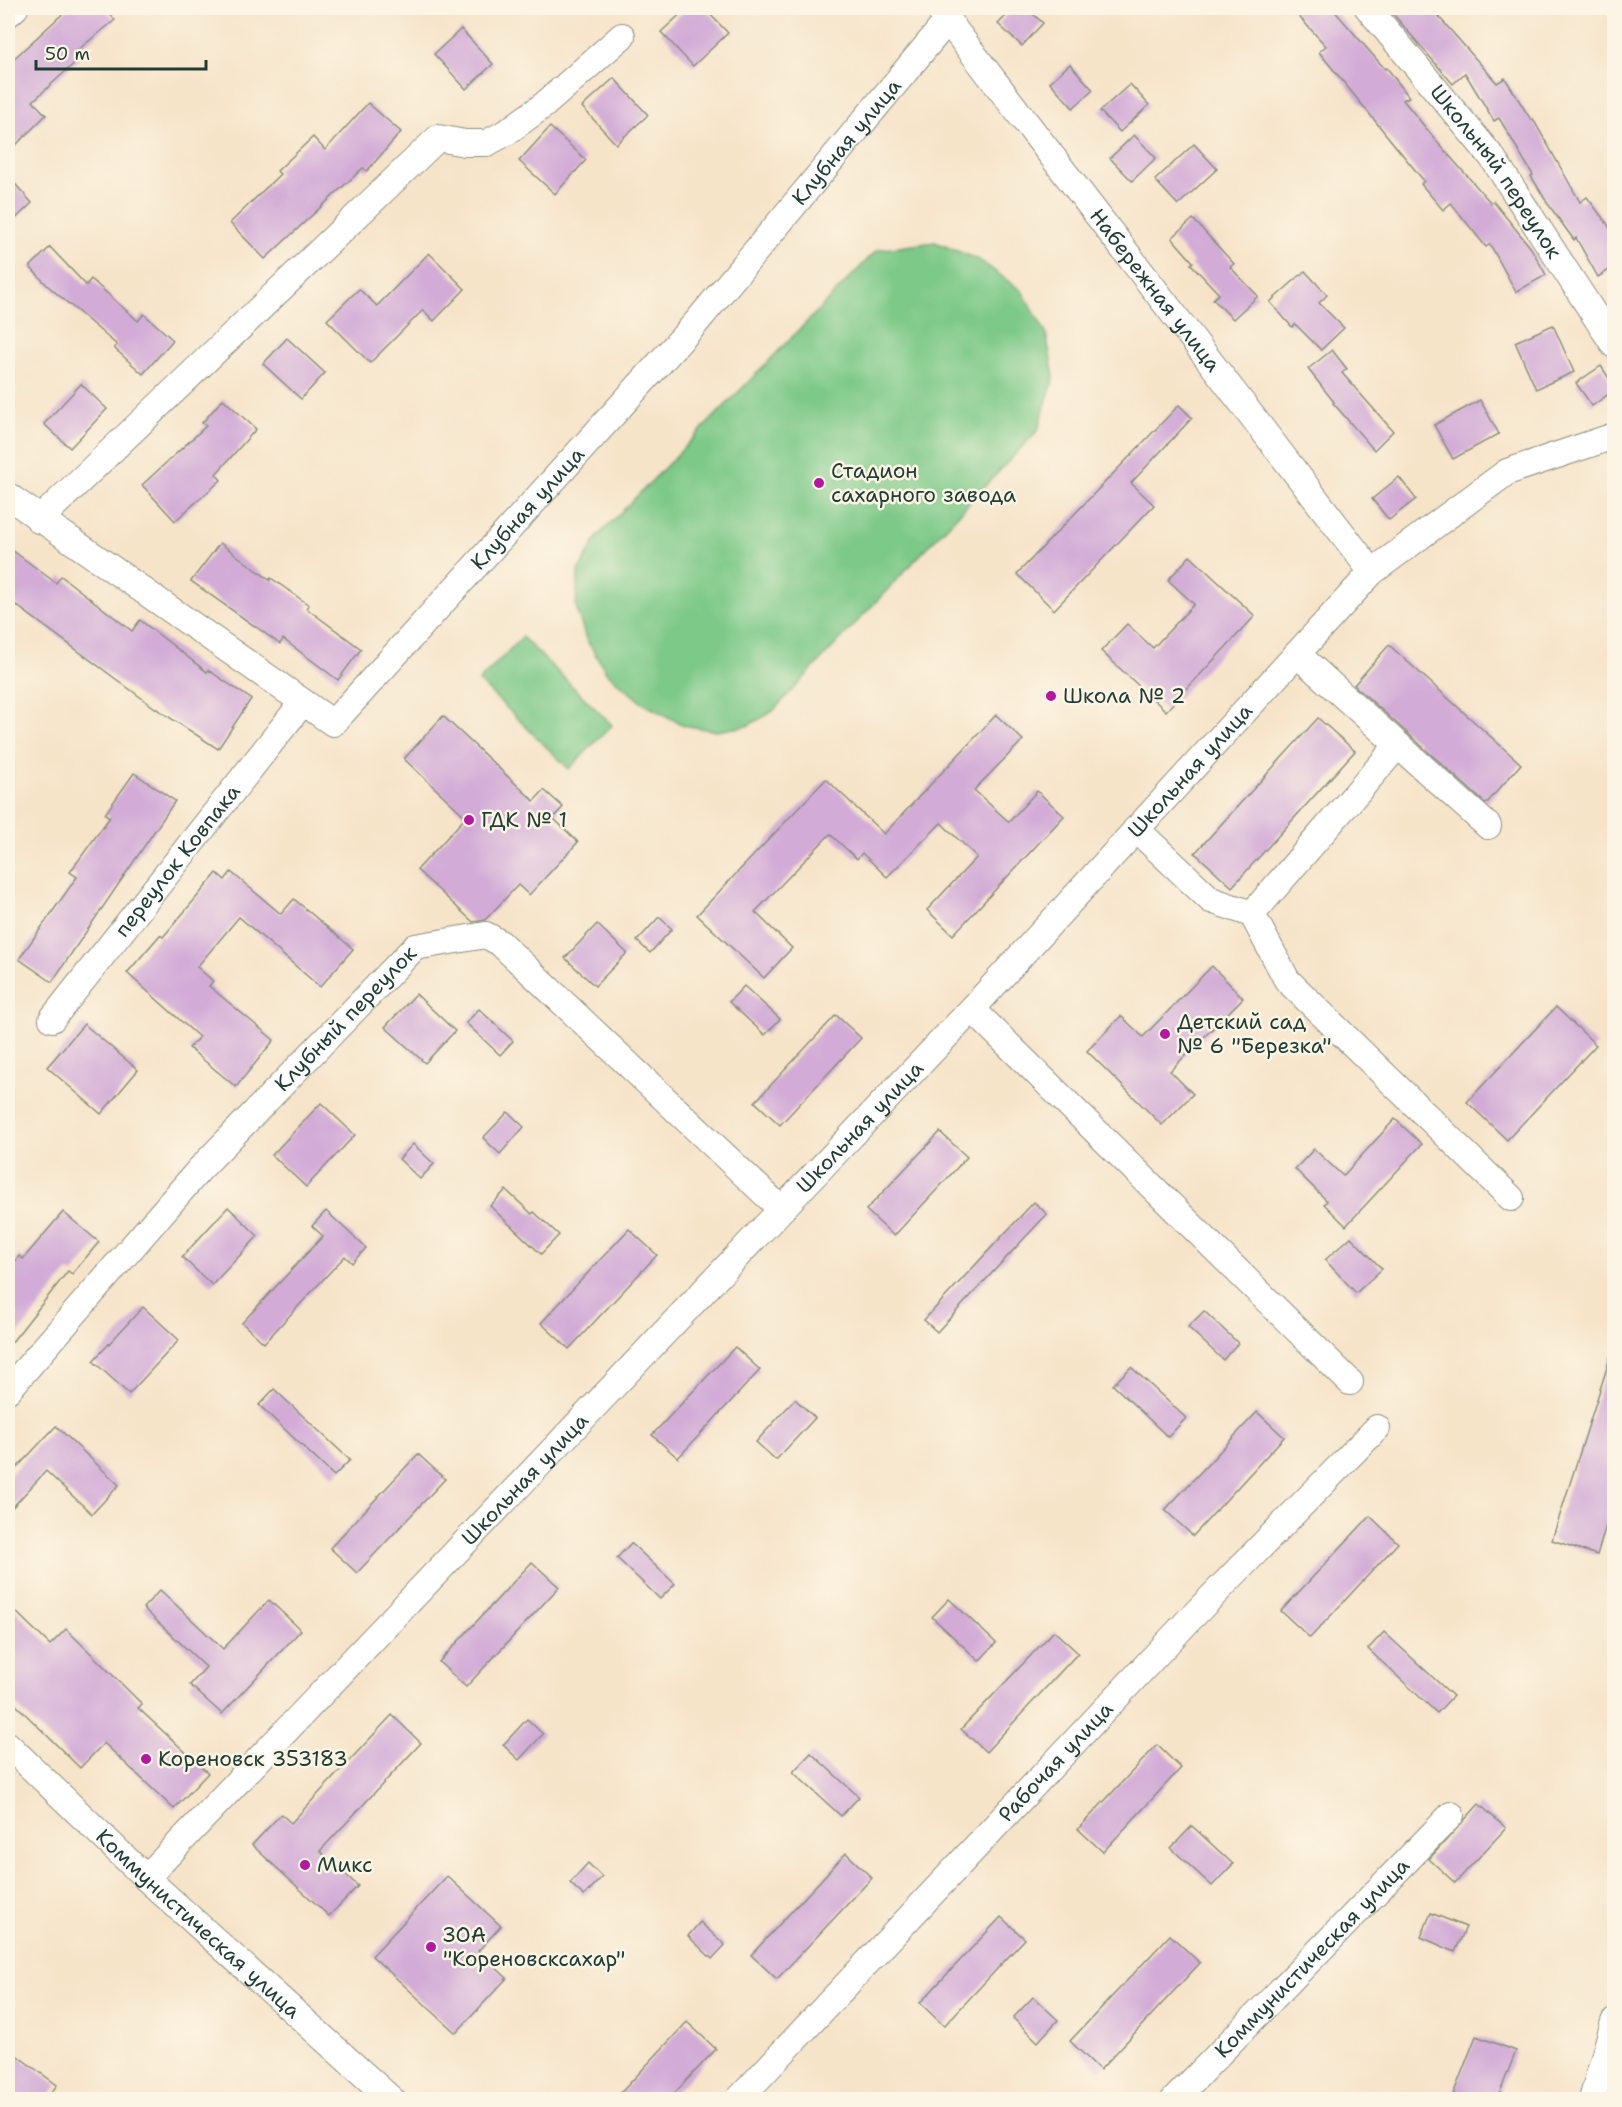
<svg xmlns="http://www.w3.org/2000/svg" width="1622" height="2107" viewBox="0 0 1622 2107" font-family="'Shantell Sans',sans-serif">
	<rect width="100%" height="100%" fill="#fcf5e5"/>
	<filter id="ink" filterUnits="userSpaceOnUse"><feTurbulence type="fractalNoise" baseFrequency=".0167" numOctaves="2"/><feDisplacementMap in="SourceGraphic" scale="12" xChannelSelector="R" yChannelSelector="G"/><feConvolveMatrix kernelMatrix="1 2 1 2 8 2 1 2 1" color-interpolation-filters="sRGB"/></filter>
	<filter id="wash" filterUnits="userSpaceOnUse"><feTurbulence type="fractalNoise" baseFrequency=".008" numOctaves="4" result="noise"/><feDisplacementMap in="SourceGraphic" scale="24" xChannelSelector="R" yChannelSelector="G"/><feGaussianBlur stdDeviation="1.35" result="paint"/><feColorMatrix in="noise" values="0 0 0 0 0 0 0 0 0 0 0 0 0 0 0 0 0 1.4 0 .05"/><feComposite in="paint" operator="in"/></filter>
	<g filter="url(#wash)">
		<rect width="100%" height="100%" fill="#f6e4c9"/>
		<!-- green -->
		<g fill="#7dc988" stroke="#4e835e" stroke-width="1.5">
			<polygon points="935,242 979,260 1022,291 1046,333 1054,377 1038,430 772,712 747,726 716,731 683,725 642,703 607,673 586,639 576,607 578,572 598,536 877,250"/>
			<polygon points="522,637 612,725 569,769 479,681"/>
		</g>
		<g id="blocks">
			<!-- building -->
			<g fill="#d2acd7">
				<polygon points="69,8 104,8 115,20 74,53 79,59 33,101 46,115 8,153 8,64"/>
				<polygon points="687,8 704,8 728,33 693,66 661,32"/>
				<polygon points="1014,8 1026,8 1043,23 1022,46 998,24"/>
				<polygon points="1291,8 1332,8 1385,69 1387,68 1409,97 1403,100 1439,144 1491,203 1493,201 1531,248 1546,275 1516,292 1490,244 1486,247 1451,203 1443,210 1421,184 1424,181 1319,52 1326,46"/>
				<polygon points="1388,8 1431,8 1497,83 1505,78 1531,120 1533,119 1580,202 1587,197 1608,225 1614,237 1614,267 1598,277 1576,238 1574,240 1548,204 1531,176 1533,175 1499,118 1494,121 1465,73 1453,84"/>
				<polygon points="461,29 493,64 466,89 434,54"/>
				<polygon points="1070,64 1093,90 1073,108 1050,82"/>
				<polygon points="614,78 648,115 616,144 582,107"/>
				<polygon points="1130,84 1149,105 1120,132 1100,111"/>
				<polygon points="368,103 401,132 367,171 363,168 265,259 230,223 280,174 277,171 313,137 325,150"/>
				<polygon points="550,127 586,160 555,194 519,161"/>
				<polygon points="1134,135 1156,158 1132,181 1110,158"/>
				<polygon points="1194,144 1217,169 1178,205 1155,180"/>
				<polygon points="8,176 32,203 8,226"/>
				<polygon points="1193,219 1234,264 1230,267 1258,296 1233,319 1213,299 1219,294 1191,264 1193,262 1172,238"/>
				<polygon points="50,247 86,285 91,279 138,321 144,314 173,340 143,374 114,348 117,345 48,286 30,267"/>
				<polygon points="429,253 465,289 434,321 423,310 370,363 327,320 359,289 377,306"/>
				<polygon points="1305,271 1327,295 1319,303 1344,328 1321,350 1295,324 1292,327 1270,302"/>
				<polygon points="1553,325 1574,372 1536,389 1515,342"/>
				<polygon points="287,338 325,373 301,399 263,364"/>
				<polygon points="1332,350 1347,369 1342,373 1393,431 1374,450 1333,403 1334,402 1308,369"/>
				<polygon points="1601,366 1614,386 1614,390 1592,406 1576,383"/>
				<polygon points="81,384 107,409 70,448 44,424"/>
				<polygon points="223,399 256,429 216,474 221,480 175,521 142,485 206,426 202,423"/>
				<polygon points="1480,400 1499,434 1453,459 1434,425"/>
				<polygon points="1179,405 1192,418 1131,483 1154,505 1054,610 1017,574"/>
				<polygon points="1399,477 1416,499 1389,520 1372,499"/>
				<polygon points="220,543 270,580 271,578 309,605 306,608 361,649 338,680 283,639 280,644 191,581"/>
				<polygon points="8,547 56,583 61,576 132,631 140,620 207,672 208,670 251,699 218,749 155,708 8,599"/>
				<polygon points="1190,556 1255,616 1166,711 1101,651 1127,624 1153,648 1194,604 1168,580"/>
				<polygon points="1389,645 1521,764 1486,804 1354,685"/>
				<polygon points="996,715 1023,740 974,790 1009,822 1037,791 1064,816 953,935 927,910 977,857 941,823 887,877 862,853 857,859 830,834 755,912 792,948 764,978 697,915 826,779 884,834"/>
				<polygon points="443,716 534,801 544,790 563,807 553,818 578,842 529,895 518,885 485,920 473,922 417,870 466,817 404,759"/>
				<polygon points="1318,718 1355,751 1232,887 1195,853"/>
				<polygon points="134,773 175,801 52,982 19,959 77,877 70,872 110,817 105,814"/>
				<polygon points="231,872 281,914 294,899 353,949 320,987 239,917 197,967 213,981 209,986 274,1040 236,1087 189,1048 199,1037 127,973 160,935 163,937 217,873 225,880"/>
				<polygon points="659,917 672,929 650,953 637,941"/>
				<polygon points="597,924 627,953 595,986 565,958"/>
				<polygon points="1212,966 1243,998 1170,1071 1193,1094 1162,1125 1087,1051 1121,1016 1143,1037"/>
				<polygon points="744,986 780,1019 765,1035 729,1002"/>
				<polygon points="416,994 455,1031 425,1063 385,1027"/>
				<polygon points="1556,1007 1596,1045 1507,1140 1467,1102"/>
				<polygon points="479,1009 513,1041 500,1055 466,1023"/>
				<polygon points="836,1015 861,1038 780,1125 755,1102"/>
				<polygon points="84,1024 138,1070 101,1114 47,1067"/>
				<polygon points="321,1103 355,1135 306,1187 272,1155"/>
				<polygon points="508,1112 524,1127 500,1154 483,1138"/>
				<polygon points="1395,1119 1422,1144 1346,1226 1324,1204 1327,1201 1295,1169 1314,1149 1343,1176"/>
				<polygon points="940,1132 967,1157 894,1236 866,1210"/>
				<polygon points="413,1144 434,1164 420,1179 399,1159"/>
				<polygon points="506,1190 532,1214 534,1212 559,1235 541,1254 490,1206"/>
				<polygon points="1034,1202 1047,1214 937,1332 924,1320"/>
				<polygon points="228,1207 258,1236 212,1285 182,1257"/>
				<polygon points="326,1211 366,1248 352,1263 345,1256 264,1343 242,1323 323,1236 312,1226"/>
				<polygon points="63,1212 99,1242 72,1274 68,1271 8,1347 8,1271 19,1256 23,1259"/>
				<polygon points="629,1229 657,1255 569,1349 541,1323"/>
				<polygon points="1351,1237 1382,1269 1356,1293 1325,1260"/>
				<polygon points="143,1307 179,1340 129,1394 93,1361"/>
				<polygon points="1204,1311 1238,1343 1223,1360 1188,1327"/>
				<polygon points="735,1347 760,1370 678,1458 652,1435"/>
				<polygon points="1611,1355 1614,1356 1614,1499 1597,1555 1552,1540"/>
				<polygon points="1131,1367 1186,1418 1168,1437 1113,1385"/>
				<polygon points="274,1389 350,1460 334,1476 259,1405"/>
				<polygon points="795,1399 815,1418 776,1460 756,1442"/>
				<polygon points="1257,1412 1284,1437 1193,1536 1165,1510"/>
				<polygon points="56,1426 119,1485 92,1514 46,1471 8,1512 8,1477"/>
				<polygon points="418,1454 445,1479 357,1573 330,1548"/>
				<polygon points="1370,1516 1398,1543 1310,1638 1281,1611"/>
				<polygon points="631,1543 675,1584 660,1599 617,1558"/>
				<polygon points="532,1562 559,1587 466,1687 439,1662"/>
				<polygon points="160,1590 223,1649 269,1600 301,1630 222,1714 190,1685 206,1667 143,1608"/>
				<polygon points="949,1599 996,1643 979,1661 932,1617"/>
				<polygon points="8,1604 50,1645 66,1629 142,1704 138,1708 208,1773 174,1809 104,1743 80,1768 8,1697"/>
				<polygon points="1054,1631 1078,1653 986,1752 961,1729"/>
				<polygon points="1384,1632 1453,1696 1437,1713 1368,1649"/>
				<polygon points="392,1715 421,1743 320,1851 358,1886 329,1916 252,1845 281,1814 291,1823"/>
				<polygon points="527,1719 543,1734 519,1760 503,1745"/>
				<polygon points="1157,1745 1181,1768 1103,1852 1078,1829"/>
				<polygon points="811,1753 859,1797 841,1816 793,1772"/>
				<polygon points="1479,1804 1506,1828 1455,1883 1429,1859"/>
				<polygon points="1192,1826 1233,1864 1212,1886 1171,1848"/>
				<polygon points="846,1853 872,1878 777,1979 751,1955"/>
				<polygon points="588,1863 602,1877 584,1896 570,1883"/>
				<polygon points="447,1876 501,1926 478,1951 507,1978 456,2033 372,1956"/>
				<polygon points="1431,1913 1466,1927 1455,1952 1421,1937"/>
				<polygon points="1001,1917 1025,1939 944,2026 920,2003"/>
				<polygon points="700,1922 725,1945 712,1959 688,1936"/>
				<polygon points="1170,1935 1200,1963 1100,2070 1070,2041"/>
				<polygon points="1033,1997 1058,2020 1038,2042 1013,2018"/>
				<polygon points="687,2022 716,2049 668,2100 614,2100"/>
				<polygon points="1476,2036 1516,2051 1497,2100 1451,2100"/>
				<polygon points="8,2049 57,2085 46,2100 8,2100"/>
			</g>
		</g>
	</g>
	<g filter="url(#ink)">
		<use href="#blocks" fill-opacity="0" stroke="#8a907e" stroke-width="1.5"/>
		<g fill="none" stroke-linecap="round" stroke-linejoin="round">
			<!-- minor casing -->
			<g stroke="#8a907e" stroke-width="28">
				<g id="minor">
					<path id="s1" d="M938,8L1372,572"/>
					<path id="s2" d="M1368,8L1492,157L1614,345"/>
					<polyline points="8,14 15,8"/>
					<path id="s3" d="M8,496L333,723L695,324L948,20"/>
					<polyline points="39,520 438,138 465,143 487,143 507,132 544,105 622,36"/>
					<polyline points="1297,654 1398,745 1252,914 1287,980 1511,1198"/>
					<polyline points="1398,745 1488,826"/>
					<polyline points="1136,829 1211,900 1252,914"/>
					<polyline points="972,1009 1350,1382"/>
					<path id="s4" d="M52,1019L303,702"/>
					<path id="s5" d="M8,1390L199,1170L415,947L486,935L500,943L781,1209"/>
					<path id="s6" d="M8,1745L146,1878L392,2100"/>
					<path id="s7" d="M146,1878L972,1009L1372,572L1507,472L1614,436"/>
					<path id="s8" d="M738,2100L1188,1621L1377,1428"/>
					<path id="s9" d="M1174,2100L1451,1815"/>
					<polyline points="1592,2100 1614,2022"/>
				</g>
			</g>
			<!-- minor -->
			<use href="#minor" stroke="#fff" stroke-width="26"/>
		</g>
	</g>
	<!-- markers -->
	<g fill="#b5179e" stroke="#fcf5e5" stroke-width="2">
		<circle cx="819" cy="483" r="6"/>
		<circle cx="1051" cy="696" r="6"/>
		<circle cx="469" cy="820" r="6"/>
		<circle cx="1165" cy="1034" r="6"/>
		<circle cx="146" cy="1759" r="6"/>
		<circle cx="305" cy="1865" r="6"/>
		<circle cx="431" cy="1947" r="6"/>
	</g>
	<g text-anchor="middle" dominant-baseline="central" stroke-width="5" stroke-linejoin="round" paint-order="stroke">
		<!-- street labels -->
		<g font-size="21" fill="#1f3d34" stroke="#fcf5e5">
			<text stroke="none"><textPath href="#s3" startOffset="1172">Клубная улица</textPath></text>
			<text stroke="none"><textPath href="#s2" startOffset="208">Школьный переулок</textPath></text>
			<text stroke="none"><textPath href="#s1" startOffset="356">Набережная улица</textPath></text>
			<text stroke="none"><textPath href="#s3" startOffset="686">Клубная улица</textPath></text>
			<text stroke="none"><textPath href="#s7" startOffset="1522">Школьная улица</textPath></text>
			<text stroke="none"><textPath href="#s4" startOffset="202">переулок Ковпака</textPath></text>
			<text stroke="none"><textPath href="#s5" startOffset="502">Клубный переулок</textPath></text>
			<text stroke="none"><textPath href="#s7" startOffset="1036">Школьная улица</textPath></text>
			<text stroke="none"><textPath href="#s7" startOffset="550">Школьная улица</textPath></text>
			<text stroke="none"><textPath href="#s8" startOffset="464">Рабочая улица</textPath></text>
			<text stroke="none"><textPath href="#s6" startOffset="261">Коммунистическая улица</textPath></text>
			<text stroke="none"><textPath href="#s9" startOffset="198">Коммунистическая улица</textPath></text>
		</g>
		<!-- poi labels -->
		<g font-size="21" fill="#1f3d34" stroke="#fcf5e5" text-anchor="start">
			<text x="831" y="471">Стадион<tspan x="831" dy="24">сахарного завода</tspan></text>
			<text x="1063" y="696">Школа № 2</text>
			<text x="481" y="820">ГДК № 1</text>
			<text x="1177" y="1022">Детский сад<tspan x="1177" dy="24">№ 6 "Березка"</tspan></text>
			<text x="158" y="1759">Кореновск 353183</text>
			<text x="317" y="1865">Микс</text>
			<text x="443" y="1935">ЗОА<tspan x="443" dy="24">"Кореновсксахар"</tspan></text>
		</g>
	</g>
	<!-- margin -->
	<rect width="1622" height="2107" fill="none" stroke="#fcf5e5" stroke-width="30"/>
	<!-- scale -->
	<path d="M36 60v9h170v-9" fill="none" stroke="#1f3d34" stroke-width="3"/>
	<text x="45" y="60" font-size="18" fill="#1f3d34" stroke="#fcf5e5" stroke-width="4.5" paint-order="stroke">50 m</text>
</svg>
